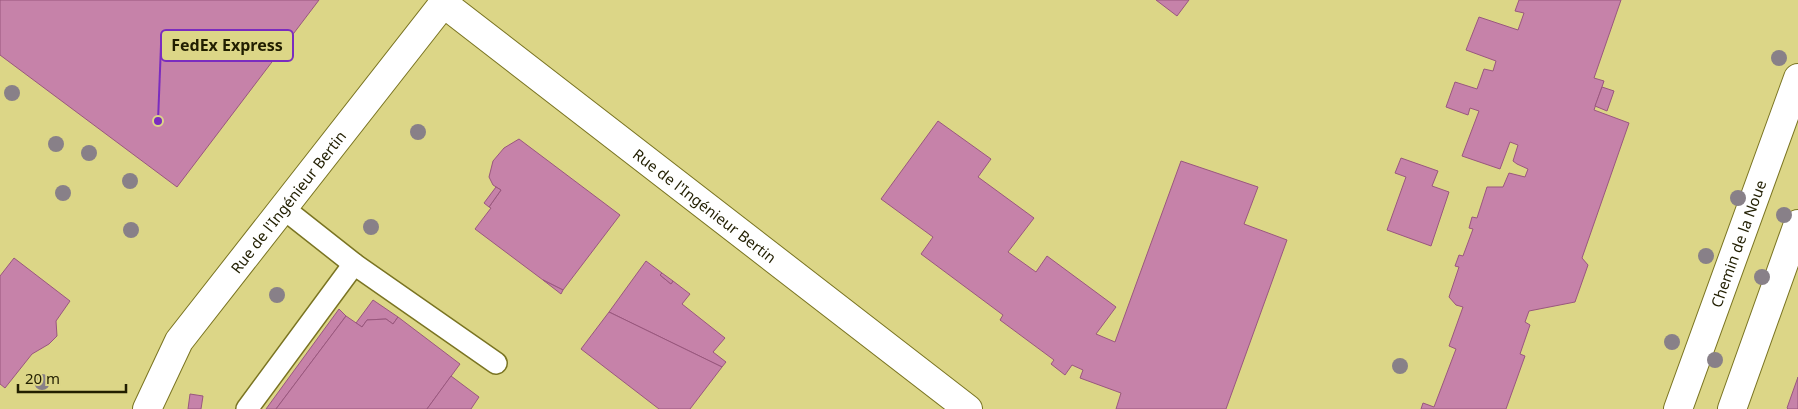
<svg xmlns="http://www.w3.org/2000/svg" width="1798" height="409" viewBox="0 0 1798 409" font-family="'Noto Sans',sans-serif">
	<rect width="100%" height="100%" fill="#dcd687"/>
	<!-- building -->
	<g fill="#c682a9" stroke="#99577e">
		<polygon points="0,0 319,0 177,187 0,55"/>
		<polygon points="1156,0 1189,0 1177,16"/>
		<polygon points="1519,0 1621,0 1594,78 1604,81 1594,110 1629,123 1582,258 1588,265 1575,302 1529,311 1525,322 1530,325 1520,354 1525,356 1506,409 1421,409 1423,403 1434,407 1456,349 1449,346 1463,307 1456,305 1449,297 1459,267 1455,266 1459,255 1463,256 1473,229 1469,228 1472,217 1477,218 1487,187 1503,187 1509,173 1525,177 1528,169 1517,164 1513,161 1518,145 1510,142 1500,169 1462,156 1479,111 1470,108 1468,115 1446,107 1455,82 1477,89 1484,69 1493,71 1496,61 1466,50 1479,17 1518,30 1524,13 1515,11"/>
		<polygon points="1602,87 1614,91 1607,111 1595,106"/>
		<polygon points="938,121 991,159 978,177 1034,218 1008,252 1036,272 1047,256 1116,307 1096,334 1115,342 1181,161 1258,187 1244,224 1287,240 1226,409 1116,409 1121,393 1080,378 1083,370 1072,365 1065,375 1051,364 1054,360 1000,320 1003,315 921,254 933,237 881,199"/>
		<polygon points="519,139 620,215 563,290 543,280 475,229 491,208 489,207 501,190 493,185 489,177 493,161 504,148"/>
		<polygon points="1401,158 1438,171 1432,186 1449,192 1431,246 1387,230 1406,177 1395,173"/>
		<polygon points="496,187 501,190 489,207 484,203"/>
		<polygon points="14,258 70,301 56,321 57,336 49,344 32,354 5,388 0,384 0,276"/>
		<polygon points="646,261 662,273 660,275 671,284 673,281 690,294 682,304 725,338 713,352 726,362 722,367 609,312"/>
		<polygon points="662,273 673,281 671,284 660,275"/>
		<polygon points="543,280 563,290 561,294"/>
		<polygon points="373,300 398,317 393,324 386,319 367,320 362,327 356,323"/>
		<polygon points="339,309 346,316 276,409 266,409"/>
		<polygon points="609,312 722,367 690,409 659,409 581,349"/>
		<polygon points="346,316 362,327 367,320 386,319 393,324 398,317 460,364 427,409 276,409"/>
		<polygon points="451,376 479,397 471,409 427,409"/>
		<polygon points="1798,377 1798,409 1788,409 1787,408"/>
		<polygon points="190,394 203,396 201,409 188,409"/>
	</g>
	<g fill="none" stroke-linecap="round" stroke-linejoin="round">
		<!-- service casing -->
		<g stroke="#7a7422" stroke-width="24">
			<g id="service">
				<polyline points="283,208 354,264"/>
				<polyline points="247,409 354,264 496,363"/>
			</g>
		</g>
		<!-- minor casing -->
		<g stroke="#7a7422" stroke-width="30">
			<g id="minor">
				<path id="s1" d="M443,3L968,409"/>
				<path id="s2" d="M147,409L179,341L446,0"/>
				<path id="s3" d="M1678,409L1798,78"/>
				<polyline points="1732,409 1798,224"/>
			</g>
		</g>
		<!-- service -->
		<use href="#service" stroke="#fff" stroke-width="21"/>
		<!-- minor -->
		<use href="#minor" stroke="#fff" stroke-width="28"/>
	</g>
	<!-- trees -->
	<g fill="#888088">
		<circle cx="1779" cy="58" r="8"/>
		<circle cx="12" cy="93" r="8"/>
		<circle cx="418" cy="132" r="8"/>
		<circle cx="56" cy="144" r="8"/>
		<circle cx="89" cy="153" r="8"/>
		<circle cx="130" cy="181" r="8"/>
		<circle cx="63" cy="193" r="8"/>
		<circle cx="1738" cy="198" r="8"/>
		<circle cx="1784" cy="215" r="8"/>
		<circle cx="371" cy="227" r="8"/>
		<circle cx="131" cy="230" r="8"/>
		<circle cx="1706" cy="256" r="8"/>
		<circle cx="1762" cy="277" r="8"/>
		<circle cx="277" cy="295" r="8"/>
		<circle cx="1672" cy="342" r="8"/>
		<circle cx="1715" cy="360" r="8"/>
		<circle cx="1400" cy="366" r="8"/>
		<circle cx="42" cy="382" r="8"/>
	</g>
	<g text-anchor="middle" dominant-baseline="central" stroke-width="4.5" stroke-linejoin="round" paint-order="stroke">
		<!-- street labels -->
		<g font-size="15" fill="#211e00" stroke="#dcd687">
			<text stroke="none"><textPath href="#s2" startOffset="252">Rue de l'Ingénieur Bertin</textPath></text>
			<text stroke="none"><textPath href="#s1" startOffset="331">Rue de l'Ingénieur Bertin</textPath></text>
			<text stroke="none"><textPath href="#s3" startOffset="176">Chemin de la Noue</textPath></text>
		</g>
	</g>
	<!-- callouts -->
	<path fill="none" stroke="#7b2cbf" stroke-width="2" d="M158 121L161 45"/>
	<circle fill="#7b2cbf" stroke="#dcd687" stroke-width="2" cx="158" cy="121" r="5"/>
	<rect fill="#dcd687" stroke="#7b2cbf" stroke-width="2" x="161" y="30" width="132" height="31" rx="5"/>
	<g font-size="16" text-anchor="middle" font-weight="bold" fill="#211e00">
		<text x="227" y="51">FedEx Express</text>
	</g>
	<!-- scale -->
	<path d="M18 384v8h108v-8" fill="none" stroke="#211e00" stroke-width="2.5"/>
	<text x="25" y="384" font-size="15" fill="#211e00" stroke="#dcd687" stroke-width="4" paint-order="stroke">20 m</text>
</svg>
